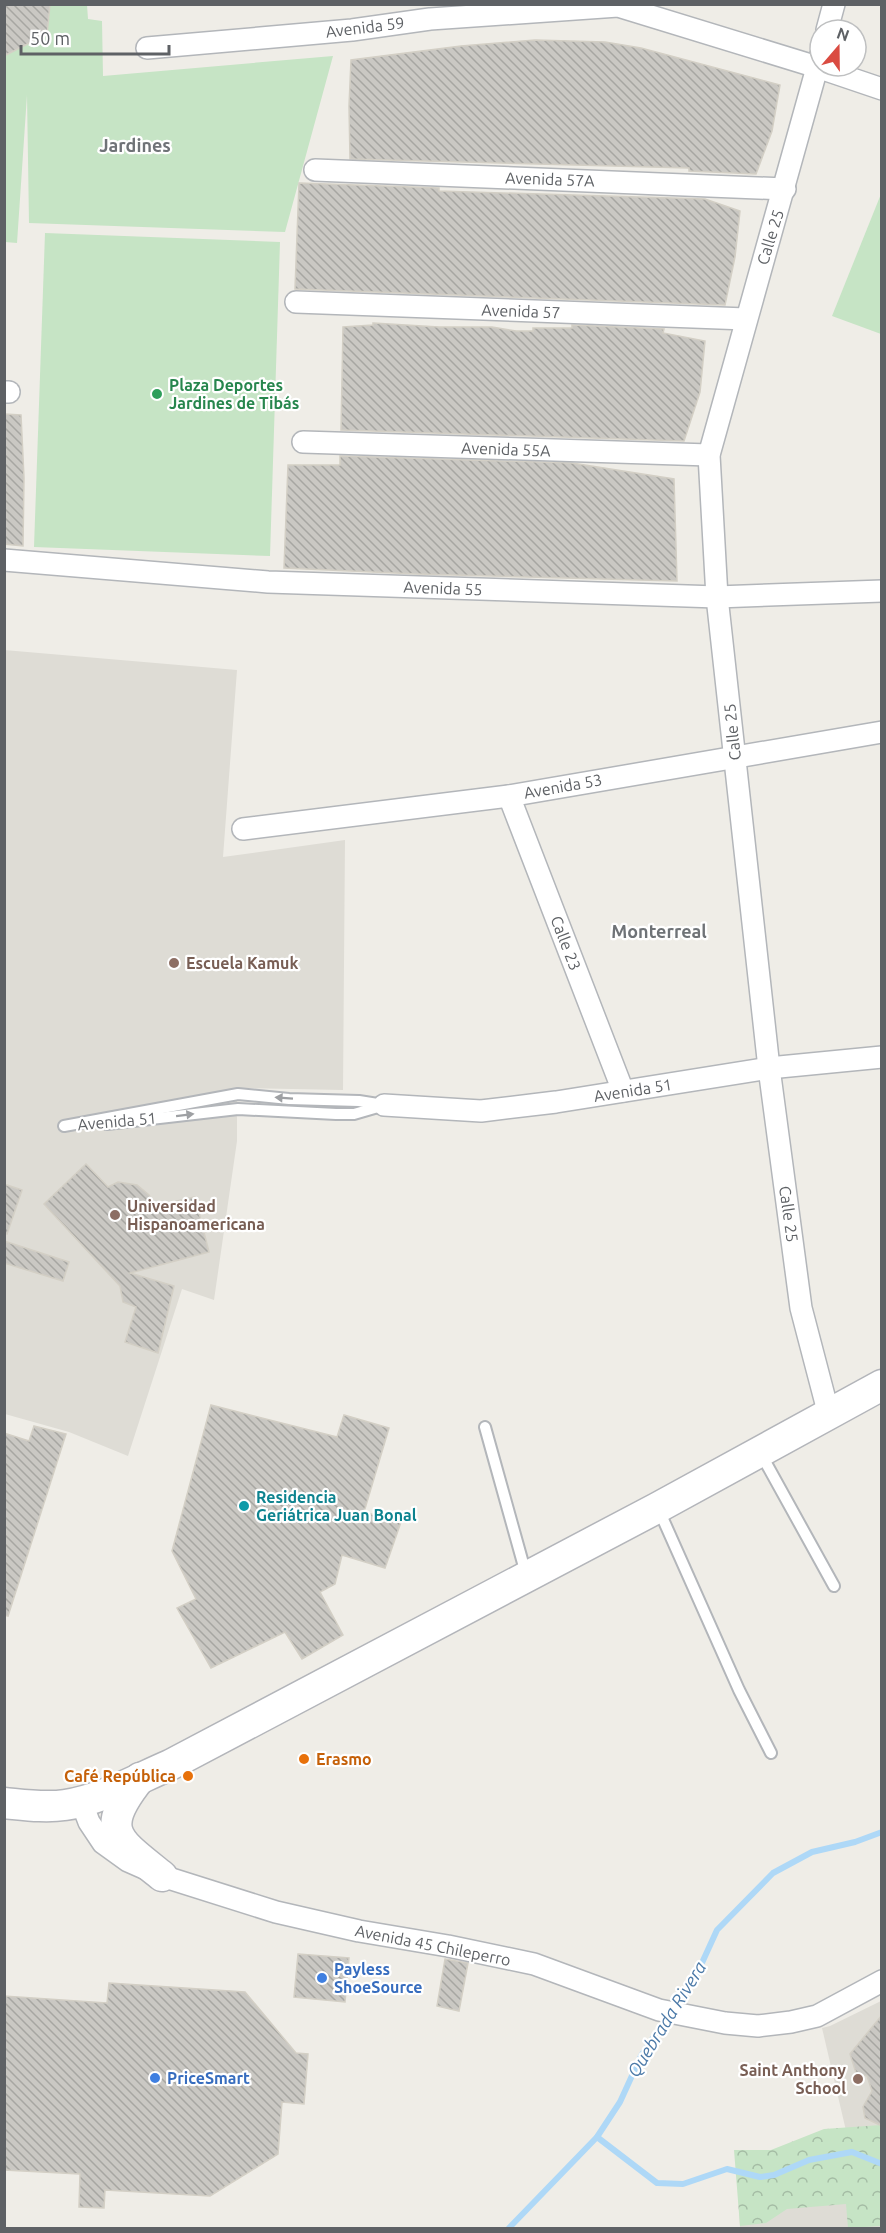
<svg xmlns="http://www.w3.org/2000/svg" width="886" height="2233" viewBox="0 0 886 2233" font-family="Ubuntu,sans-serif">
	<defs>
		<pattern id="forest-crowns" width="20" height="18" patternUnits="userSpaceOnUse" patternTransform="scale(1.5)"><rect width="20" height="18" fill="#c6e4c5"/><path d="M2 6a3 3 0 1 1 6 0M12 15a3 3 0 1 1 6 0" fill="none" stroke="#a4bca4"/></pattern>
		<pattern id="building-back-hatch" width="6" height="6" patternUnits="userSpaceOnUse" patternTransform="scale(1.5)"><rect width="6" height="6" fill="#cac8c3"/><path d="M-1 5l2 2M0 0l6 6M5-1l2 2" fill="none" stroke="#a7a6a2"/></pattern>
	</defs>
	<rect width="100%" height="100%" fill="#efede7"/>
	<!-- education -->
	<g fill="#dedcd5">
		<polygon points="4,650 237,670 223,857 345,840 343,1090 237,1088 237,1141 214,1300 182,1289 128,1456 69,1432 5,1414"/>
		<polygon points="881,2001 881,2228 740,2228 737,2172 851,2152 822,2028 830,2026"/>
	</g>
	<!-- forest -->
	<polygon fill="url(#forest-crowns)" points="881,2125 881,2226 848,2228 846,2204 787,2209 766,2223 740,2226 734,2150 771,2150 824,2129"/>
	<!-- park -->
	<g fill="#c6e4c5">
		<polygon points="5,5 87,5 88,19 102,21 103,76 333,56 285,232 29,223 27,95 17,243 5,242"/>
		<polygon points="881,194 881,334 832,316"/>
		<polygon points="45,233 280,242 270,556 34,547"/>
	</g>
	<g fill="none" stroke-linecap="round" stroke-linejoin="round">
		<!-- stream -->
		<g stroke="#aed8f7" stroke-width="6">
			<polyline points="597,2137 657,2183 683,2184 727,2169 760,2177 774,2175 809,2160 852,2152 882,2164"/>
			<polyline points="509,2228 597,2137 620,2102 641,2056 655,2035 666,2024 696,1976 717,1930 773,1873 812,1852 855,1842 882,1832"/>
		</g>
	</g>
	<!-- building -->
	<g fill="url(#building-back-hatch)" stroke="#d3cfc5" stroke-width="1.5">
		<polygon points="4,4 50,4 47,34 4,56"/>
		<polygon points="535,40 605,42 641,48 780,85 772,131 756,174 689,171 689,168 350,159 349,106 351,60 461,46"/>
		<polygon points="299,183 439,188 439,191 705,199 740,211 735,257 725,305 295,289"/>
		<polygon points="373,323 439,327 492,327 516,331 533,331 533,328 572,328 572,325 664,329 663,333 705,341 700,392 684,441 341,430 343,327 373,325"/>
		<polygon points="4,414 21,415 24,478 23,546 4,544"/>
		<polygon points="340,456 572,463 674,479 677,581 417,574 284,568 288,465 340,465"/>
		<polygon points="86,1164 108,1187 118,1182 137,1185 149,1195 155,1206 195,1197 209,1252 130,1273 174,1286 158,1353 125,1342 136,1307 123,1302 120,1286 44,1204"/>
		<polygon points="4,1184 22,1190 7,1234 4,1233"/>
		<polygon points="4,1241 69,1262 63,1281 4,1263"/>
		<polygon points="211,1405 337,1437 344,1415 389,1428 364,1512 401,1522 385,1568 342,1555 335,1584 320,1592 343,1635 302,1659 285,1632 211,1668 177,1608 196,1599 172,1551"/>
		<polygon points="34,1426 66,1434 8,1616 4,1615 4,1433 29,1441"/>
		<polygon points="298,1954 349,1958 345,2002 294,1997"/>
		<polygon points="445,1959 468,1963 459,2011 437,2006"/>
		<polygon points="109,1983 245,1992 296,2053 308,2054 304,2104 282,2102 278,2154 210,2196 105,2190 104,2208 79,2207 80,2174 4,2170 4,1996 107,2003"/>
		<polygon points="882,2015 882,2126 865,2118 863,2107 872,2091 867,2076 856,2073 850,2054"/>
	</g>
	<g fill="none" stroke-linecap="round" stroke-linejoin="round">
		<!-- lane casing -->
		<g stroke="#b3b6ba" stroke-width="14">
			<g id="lane">
				<polyline points="107,1124 238,1109 336,1114 354,1114 378,1107"/>
				<polyline points="64,1126 238,1094 289,1099 359,1101 384,1105"/>
				<polyline points="485,1427 526,1574"/>
				<polyline points="761,1454 834,1586"/>
				<polyline points="658,1508 739,1690 771,1753"/>
			</g>
		</g>
		<!-- street casing -->
		<g stroke="#b3b6ba" stroke-width="24">
			<g id="street">
				<polyline points="827,30 834,4"/>
				<polyline points="147,48 352,30 430,19 618,6 817,67 882,89"/>
				<polyline points="820,57 709,455 717,597 769,1068 801,1308 829,1415"/>
				<polyline points="315,170 785,189"/>
				<polyline points="296,302 746,319"/>
				<polyline points="4,392 9,392"/>
				<polyline points="303,442 709,455"/>
				<polyline points="4,560 268,582 717,597 882,591"/>
				<polyline points="509,796 623,1091"/>
				<polyline points="243,829 509,796 882,732"/>
				<polyline points="384,1105 481,1111 556,1102 769,1068 882,1057"/>
				<polyline points="81,1801 89,1822 103,1843 128,1861 162,1876 276,1912 359,1931 448,1946 534,1964 659,2010 725,2023 758,2026 791,2022 817,2016 882,1981"/>
			</g>
		</g>
		<!-- secondary casing -->
		<g stroke="#b3b5ba" stroke-width="33">
			<g id="secondary">
				<path d="M140,1778C98,1831 116,1839 162,1876"/>
				<path d="M4,1803C25,1805 45,1808 65,1805C101,1800 137,1779 170,1765L657,1508L882,1385"/>
			</g>
		</g>
		<!-- lane -->
		<use href="#lane" stroke="#fff" stroke-width="10"/>
		<!-- street -->
		<use href="#street" stroke="#fff" stroke-width="21"/>
		<!-- secondary -->
		<use href="#secondary" stroke="#fff" stroke-width="30"/>
	</g>
	<!-- one-way arrows -->
	<defs><path id="oneway-solid" d="M-6-.8H1V-3.2L6.5 0L1 3.2V.8H-6Z" transform="scale(1.5)"/></defs>
	<g fill="#9ea0a3">
		<use href="#oneway-solid" transform="translate(284 1098) rotate(-176)"/>
		<use href="#oneway-solid" transform="translate(185 1115) rotate(-7)"/>
	</g>
	<!-- markers -->
	<circle fill="#2e9e5b" stroke="#fff" stroke-width="2" cx="157" cy="394" r="6"/>
	<g fill="#8d6e63" stroke="#fff" stroke-width="2">
		<circle cx="174" cy="963" r="6"/>
		<circle cx="115" cy="1215" r="6"/>
		<circle cx="858" cy="2079" r="6"/>
	</g>
	<circle fill="#0f9aa8" stroke="#fff" stroke-width="2" cx="244" cy="1506" r="6"/>
	<g fill="#e8710a" stroke="#fff" stroke-width="2">
		<circle cx="304" cy="1759" r="6"/>
		<circle cx="188" cy="1776" r="6"/>
	</g>
	<g fill="#3f7fe0" stroke="#fff" stroke-width="2">
		<circle cx="322" cy="1978" r="6"/>
		<circle cx="155" cy="2078" r="6"/>
	</g>
	<g text-anchor="middle" dominant-baseline="central" stroke-width="4.5" stroke-linejoin="round" paint-order="stroke">
		<!-- street labels -->
		<g font-size="16" fill="#5e6165" stroke="#fff">
			<text transform="translate(365 27) rotate(-7)">Avenida 59</text>
			<text transform="translate(550 179) rotate(2)">Avenida 57A</text>
			<text transform="translate(770 237) rotate(-73)">Calle 25</text>
			<text transform="translate(521 311) rotate(2)">Avenida 57</text>
			<text transform="translate(506 449) rotate(2)">Avenida 55A</text>
			<text transform="translate(443 588) rotate(2)">Avenida 55</text>
			<text transform="translate(732 732) rotate(-96)">Calle 25</text>
			<text transform="translate(563 786) rotate(-10)">Avenida 53</text>
			<text transform="translate(566 943) rotate(69)">Calle 23</text>
			<text transform="translate(633 1090) rotate(-9)">Avenida 51</text>
			<text transform="translate(117 1121) rotate(-5)">Avenida 51</text>
			<text transform="translate(789 1214) rotate(82)">Calle 25</text>
			<text transform="translate(433 1945) rotate(11)">Avenida 45 Chileperro</text>
		</g>
		<!-- leisure labels -->
		<g font-size="16" font-weight="bold" fill="#27864d" stroke="#fff" text-anchor="start">
			<text x="169" y="385">Plaza Deportes<tspan x="169" dy="18">Jardines de Tibás</tspan></text>
		</g>
		<!-- education labels -->
		<g font-size="16" font-weight="bold" fill="#785e54" stroke="#fff" text-anchor="start">
			<text x="186" y="963">Escuela Kamuk</text>
			<text x="127" y="1206">Universidad<tspan x="127" dy="18">Hispanoamericana</tspan></text>
			<text x="846" y="2070" text-anchor="end">Saint Anthony<tspan x="846" dy="18">School</tspan></text>
		</g>
		<!-- culture labels -->
		<g font-size="16" font-weight="bold" fill="#0d838f" stroke="#fff" text-anchor="start">
			<text x="256" y="1497">Residencia<tspan x="256" dy="18">Geriátrica Juan Bonal</tspan></text>
		</g>
		<!-- food labels -->
		<g font-size="16" font-weight="bold" fill="#c56008" stroke="#fff" text-anchor="start">
			<text x="316" y="1759">Erasmo</text>
			<text x="176" y="1776" text-anchor="end">Café República</text>
		</g>
		<!-- shop labels -->
		<g font-size="16" font-weight="bold" fill="#366cbe" stroke="#fff" text-anchor="start">
			<text x="334" y="1969">Payless<tspan x="334" dy="18">ShoeSource</tspan></text>
			<text x="167" y="2078">PriceSmart</text>
		</g>
		<!-- neighbourhood labels -->
		<g font-size="18" font-weight="bold" fill="#6f7377" stroke="#fff">
			<text x="135" y="145">Jardines</text>
			<text x="659" y="931">Monterreal</text>
		</g>
		<!-- water labels -->
		<g font-size="18" font-style="italic" fill="#4c7aa8" stroke="#fff">
			<text transform="translate(666 2019) rotate(-58)">Quebrada Rivera</text>
		</g>
	</g>
	<!-- border -->
	<rect width="886" height="2233" fill="none" stroke="#5e6165" stroke-width="12"/>
	<!-- north arrow -->
	<g transform="translate(838 48) rotate(20)"><circle r="28" fill="#ffffff" stroke="#bfc0c1" stroke-width="1.5"/>
	<path d="M0-4.5L10 22L0 15L-10 22Z" fill="#da4b41"/>
	<text y="-9" font-size="16" font-weight="bold" text-anchor="middle" fill="#5e6165">N</text>
	</g>
	<!-- scale -->
	<path d="M21 45v9h148v-9" fill="none" stroke="#5e6165" stroke-width="3"/>
	<text x="30" y="45" font-size="18" fill="#5e6165" stroke="#ffffff" stroke-width="4.5" paint-order="stroke">50 m</text>
</svg>
